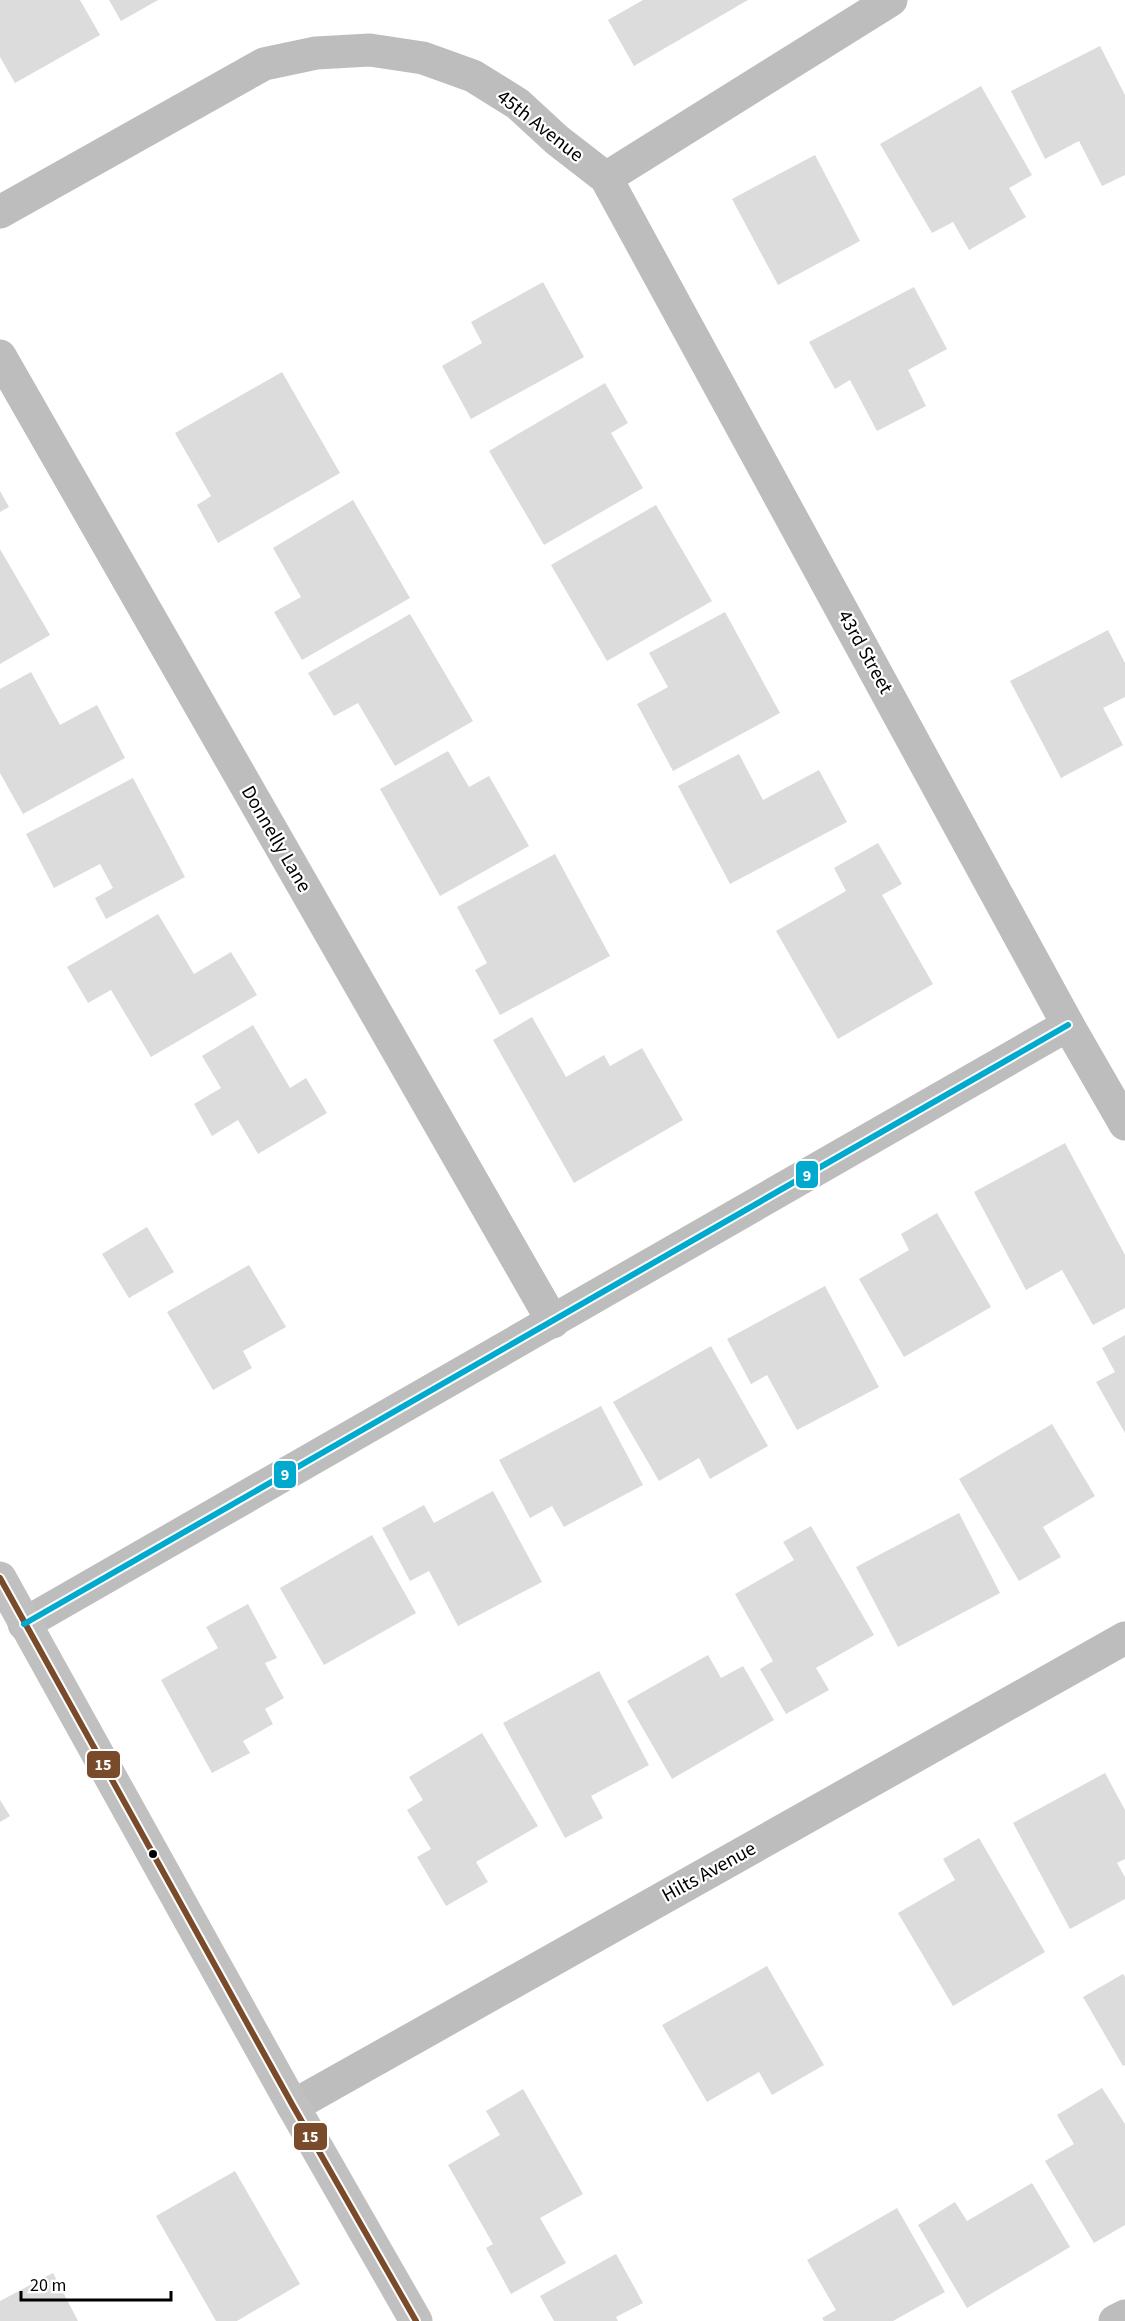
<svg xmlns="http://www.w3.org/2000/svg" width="1125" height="2321" viewBox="0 0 1125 2321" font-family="'Source Sans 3',sans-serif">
	<rect width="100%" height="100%" fill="#fff"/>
	<!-- building -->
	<g fill="#dcdcdc">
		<polygon points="0,0 80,0 100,35 15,83 0,57"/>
		<polygon points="109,0 158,0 121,21"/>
		<polygon points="643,0 748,0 634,66 608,20"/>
		<polygon points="1100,46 1125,95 1125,175 1102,186 1079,141 1045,159 1011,91"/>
		<polygon points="981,86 1032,175 1009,188 1026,217 969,250 953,222 932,233 880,144"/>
		<polygon points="815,155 860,241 778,285 732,199"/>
		<polygon points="543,282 584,357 471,419 442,366 482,343 471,322"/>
		<polygon points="914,287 947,349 908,370 926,406 877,431 850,380 835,389 809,342"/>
		<polygon points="282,372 340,473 218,543 197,505 211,496 175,433"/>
		<polygon points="605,383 628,423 611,433 643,488 544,545 489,451"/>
		<polygon points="0,491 9,507 0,512"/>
		<polygon points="353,500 410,598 302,660 274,612 301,597 273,548"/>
		<polygon points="656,505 712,601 607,661 551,565"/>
		<polygon points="0,549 50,635 0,664"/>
		<polygon points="725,612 780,713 673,771 637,704 668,687 649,653"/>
		<polygon points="410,614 473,721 395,766 358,703 334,716 308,673"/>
		<polygon points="1108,630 1125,663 1125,697 1103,708 1123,745 1061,778 1010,681"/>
		<polygon points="31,672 60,725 97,705 125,758 23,814 0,773 0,689"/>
		<polygon points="448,751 469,787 489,776 529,846 440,896 380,789"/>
		<polygon points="739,754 763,800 819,770 847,822 730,884 678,786"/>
		<polygon points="133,778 185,877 106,919 95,898 113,888 100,864 54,888 26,834"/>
		<polygon points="878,843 902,884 882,895 933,984 838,1039 776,931 846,891 834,868"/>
		<polygon points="555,854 610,956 500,1015 475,970 487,963 457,907"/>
		<polygon points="158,914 194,974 231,952 257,995 151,1057 111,990 88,1003 67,967"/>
		<polygon points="532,1017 566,1077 604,1055 610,1066 642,1048 683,1120 574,1183 493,1040"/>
		<polygon points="253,1025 290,1088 306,1078 327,1113 258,1154 238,1120 212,1136 194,1104 221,1088 202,1056"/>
		<polygon points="1065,1143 1125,1255 1125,1308 1093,1325 1062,1270 1026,1290 974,1192"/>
		<polygon points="937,1213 991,1307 904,1357 859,1279 909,1250 901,1234"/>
		<polygon points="147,1227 174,1272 129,1298 102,1254"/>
		<polygon points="249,1265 286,1327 243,1351 252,1368 213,1390 167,1312"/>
		<polygon points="825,1286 879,1387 797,1430 767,1375 751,1384 727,1339"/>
		<polygon points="1125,1335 1125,1433 1096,1382 1115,1372 1102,1348"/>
		<polygon points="711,1346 768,1446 710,1479 699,1458 659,1481 613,1402"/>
		<polygon points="601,1406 643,1485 564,1527 552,1506 530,1518 499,1460"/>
		<polygon points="1052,1424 1095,1496 1043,1527 1061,1557 1019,1581 959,1479"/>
		<polygon points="493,1491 542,1582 458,1626 429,1571 410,1581 382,1528 424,1505 434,1523"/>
		<polygon points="959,1513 1000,1593 898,1647 856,1567"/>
		<polygon points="811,1526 874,1635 816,1668 829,1690 786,1714 760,1669 773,1661 735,1594 794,1560 783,1542"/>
		<polygon points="372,1535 416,1613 324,1665 280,1588"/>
		<polygon points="248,1604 277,1658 265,1663 284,1698 265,1709 273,1724 243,1741 250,1753 212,1773 161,1680 218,1648 206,1627"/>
		<polygon points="708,1655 721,1678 743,1666 774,1720 672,1779 627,1701"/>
		<polygon points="599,1671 649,1765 591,1796 603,1818 565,1838 503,1723"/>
		<polygon points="482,1733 538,1826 476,1862 488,1882 446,1906 417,1857 431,1849 407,1810 423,1800 409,1777"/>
		<polygon points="1105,1773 1125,1810 1125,1859 1117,1863 1125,1877 1125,1899 1070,1929 1013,1823"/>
		<polygon points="0,1800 10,1816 0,1822"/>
		<polygon points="979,1838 1045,1952 953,2006 898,1913 955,1880 943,1859"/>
		<polygon points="767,1966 824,2065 772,2095 759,2072 707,2102 662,2025"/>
		<polygon points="1123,1974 1125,1977 1125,2065 1123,2066 1083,1997"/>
		<polygon points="1102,2088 1125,2124 1125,2225 1094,2243 1045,2161 1074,2144 1057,2115"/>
		<polygon points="523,2089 583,2194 540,2218 566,2263 511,2294 486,2248 493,2244 448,2165 500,2135 486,2111"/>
		<polygon points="235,2171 300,2284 237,2321 216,2321 156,2216"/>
		<polygon points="1032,2183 1070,2247 967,2308 918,2225 955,2202 967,2221"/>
		<polygon points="897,2208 945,2292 893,2321 824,2321 822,2318 836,2310 807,2260"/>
		<polygon points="616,2254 643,2303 616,2317 618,2321 554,2321 540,2296"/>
		<polygon points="53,2273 78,2321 0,2321 0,2301"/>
	</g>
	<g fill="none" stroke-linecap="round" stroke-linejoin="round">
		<!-- street -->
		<g stroke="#bdbdbd" stroke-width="33">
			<polyline points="606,178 891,0"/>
			<polyline points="0,212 264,64 316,53 370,50 423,58 473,76 518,104 557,140 606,178 1068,1025 1125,1124"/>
			<polyline points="0,356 553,1322"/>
			<polyline points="24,1624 1068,1025"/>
			<polyline points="293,2106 1125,1638"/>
			<polyline points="1115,2321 1125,2316"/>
		</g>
		<!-- secondary -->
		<polyline stroke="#c0c0c0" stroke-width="33" points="0,1578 293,2106 416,2321"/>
		<!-- bus-1 casing -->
		<g stroke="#fff" stroke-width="10">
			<polyline id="bus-1" points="0,1578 293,2106 416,2321"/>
		</g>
		<!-- bus-2 casing -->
		<g stroke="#fff" stroke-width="10">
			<polyline id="bus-2" points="24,1624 1068,1025"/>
		</g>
		<!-- bus-1 -->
		<use href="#bus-1" stroke="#7a4b2a" stroke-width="6"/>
		<!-- bus-2 -->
		<use href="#bus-2" stroke="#00a9ce" stroke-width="6"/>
	</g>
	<!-- markers -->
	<circle fill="#000" stroke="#fff" stroke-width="2" cx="153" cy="1854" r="5"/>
	<g text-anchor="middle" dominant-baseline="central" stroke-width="4.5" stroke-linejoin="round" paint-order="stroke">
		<!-- street labels -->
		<g font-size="20" fill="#000" stroke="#fff">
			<text transform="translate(540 126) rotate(38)">45th Avenue</text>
			<text transform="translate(865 652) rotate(61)">43rd Street</text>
			<text transform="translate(276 839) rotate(60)">Donnelly Lane</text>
			<text transform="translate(709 1872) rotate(-29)">Hilts Avenue</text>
		</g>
	</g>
	<g stroke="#fff" stroke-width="2">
		<rect x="795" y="1160" width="24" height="29" rx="6" fill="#00a9ce"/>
		<rect x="273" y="1460" width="24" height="29" rx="6" fill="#00a9ce"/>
		<rect x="86" y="1750" width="35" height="29" rx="6" fill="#7a4b2a"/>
		<rect x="293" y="2122" width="35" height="29" rx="6" fill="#7a4b2a"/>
	</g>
	<g font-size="16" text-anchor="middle" font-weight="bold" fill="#fff">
		<text x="807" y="1181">9</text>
		<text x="285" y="1480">9</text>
		<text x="103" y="1770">15</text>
		<text x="310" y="2142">15</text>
	</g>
	<!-- scale -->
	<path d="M21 2291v9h150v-9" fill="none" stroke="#000000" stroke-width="3"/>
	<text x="30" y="2291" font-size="18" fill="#000000" stroke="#ffffff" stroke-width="4.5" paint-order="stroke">20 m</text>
</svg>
